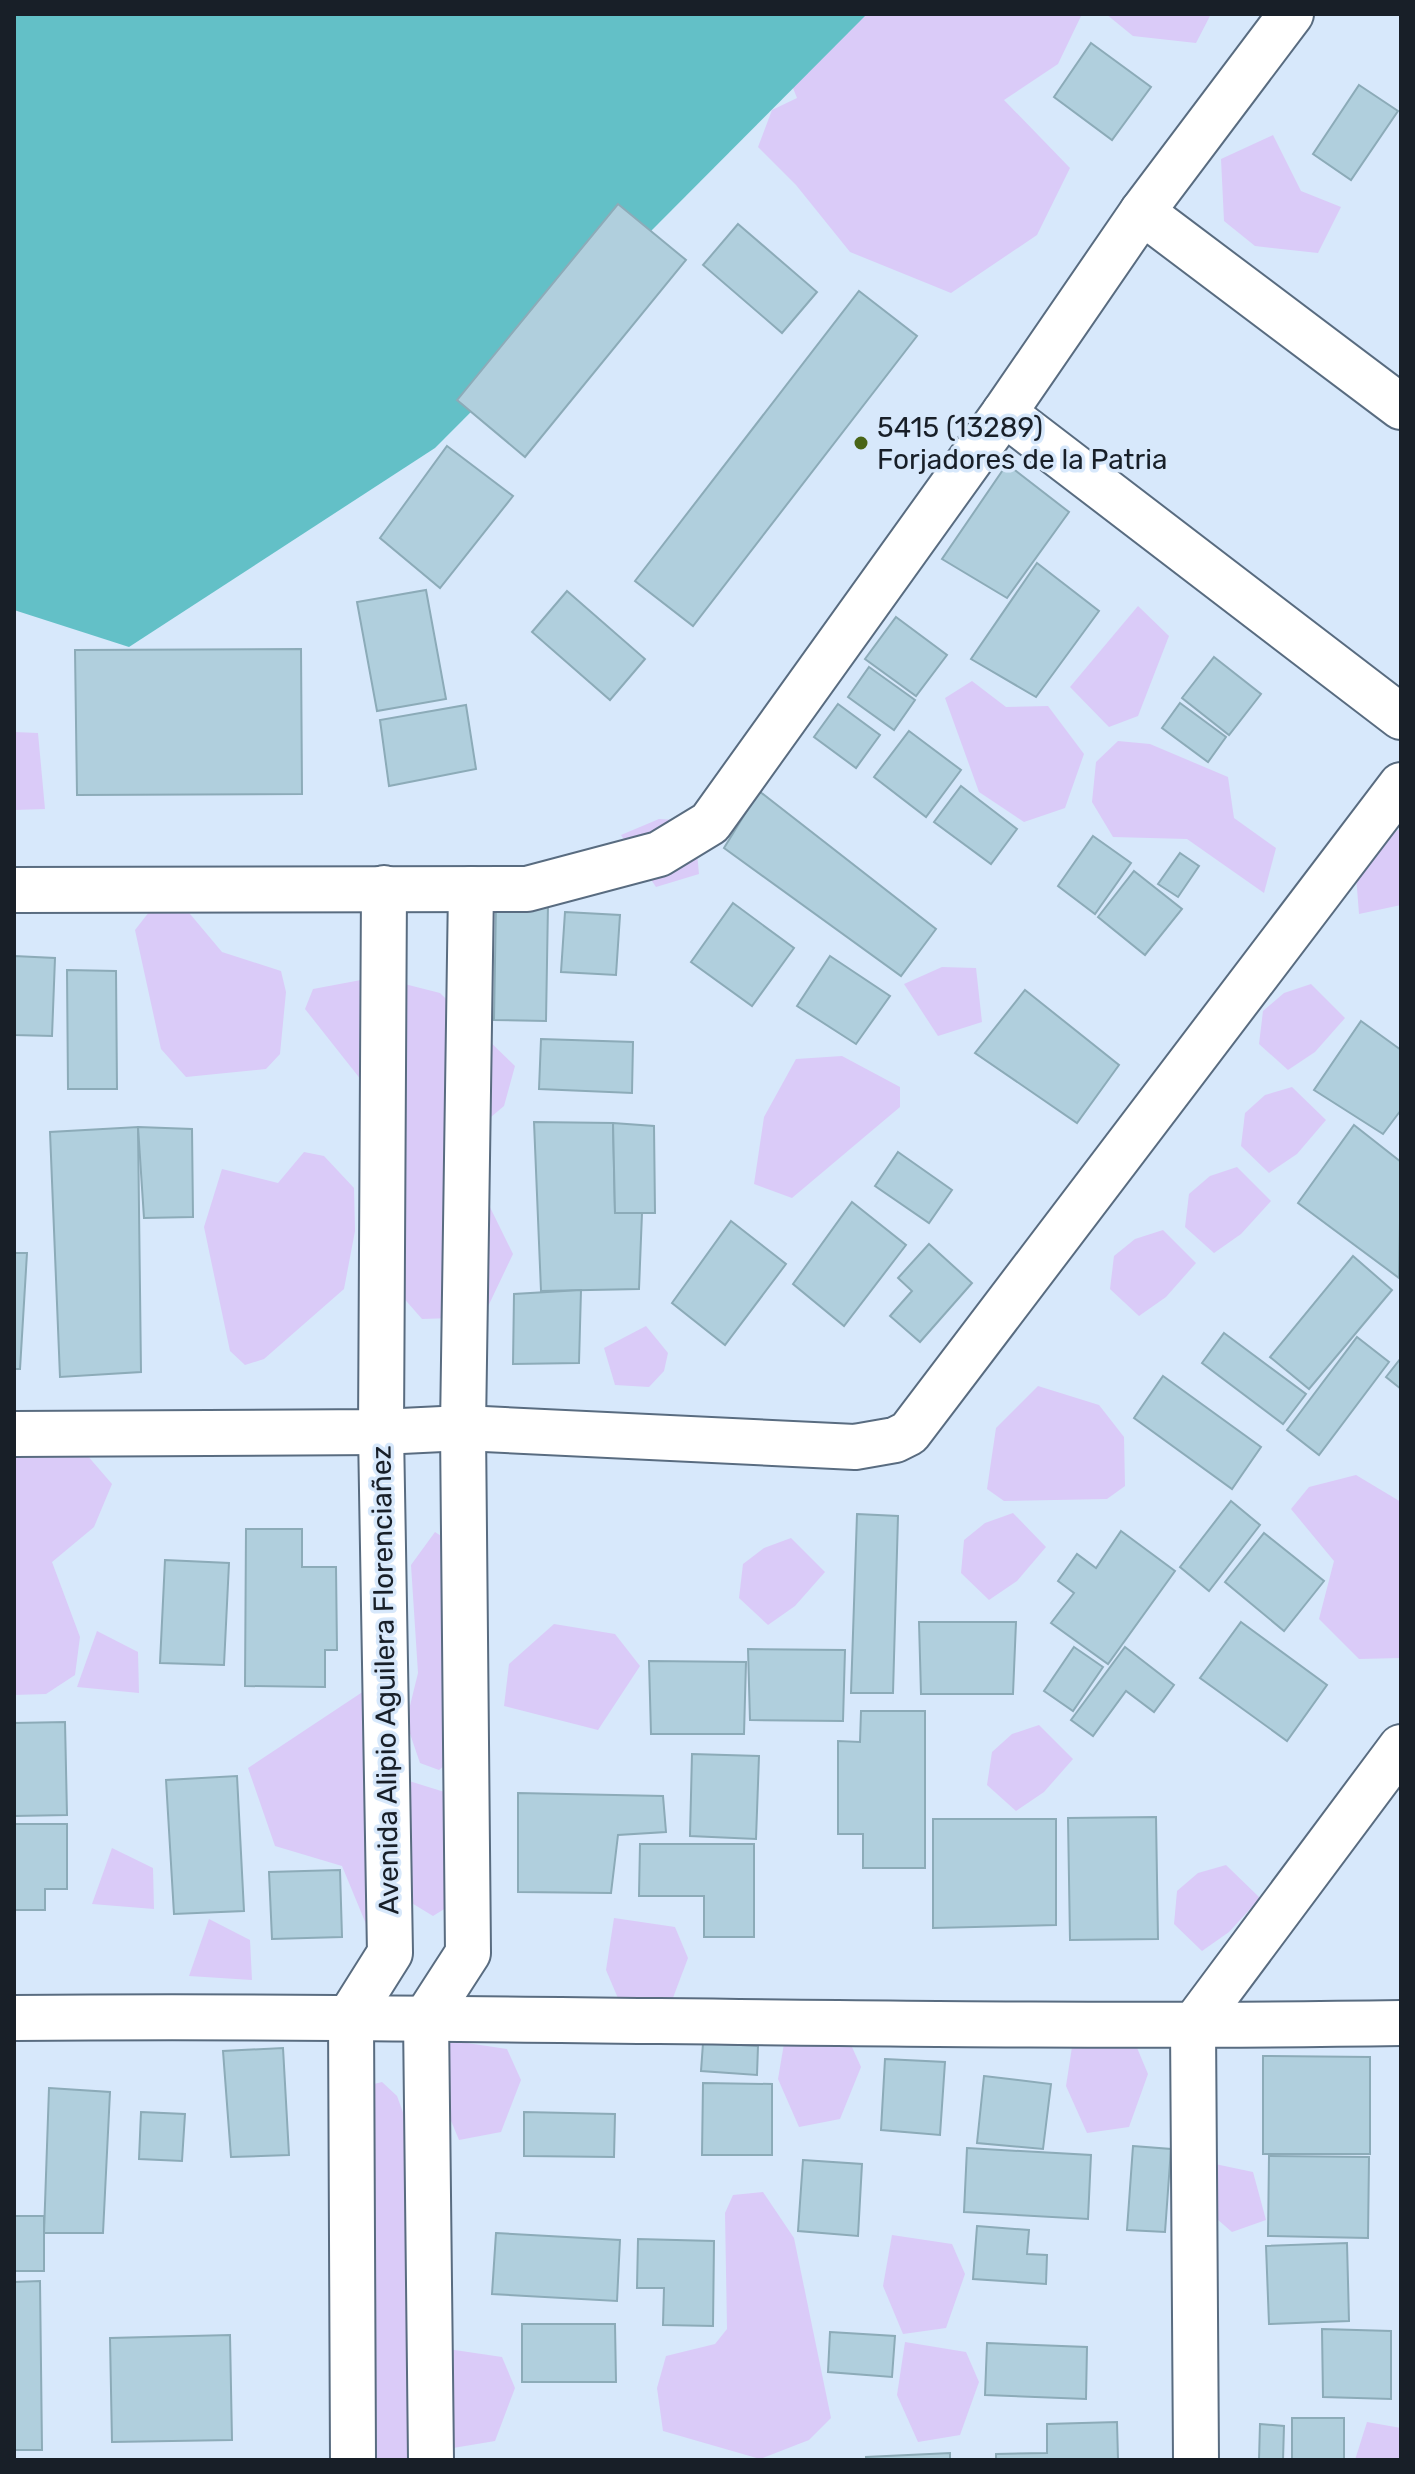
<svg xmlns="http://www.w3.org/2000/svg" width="1415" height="2474" viewBox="0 0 1415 2474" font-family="Rubik,sans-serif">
	<rect width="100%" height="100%" fill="#d7e8fb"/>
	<!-- green -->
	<g fill="#dacbf8">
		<polygon points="809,14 1082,14 1058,64 1004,100 1070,168 1037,235 951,293 850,252 796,185 758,147 772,110 797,98 789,78"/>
		<polygon points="1106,14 1211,14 1196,43 1133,36"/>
		<polygon points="1273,135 1301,191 1341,207 1318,253 1255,246 1224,221 1221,159"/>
		<polygon points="1138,606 1169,636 1138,716 1109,727 1070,687"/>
		<polygon points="972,681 1006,707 1048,706 1084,754 1065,808 1024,822 979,792 945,698"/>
		<polygon points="14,732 38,733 45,809 14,810"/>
		<polygon points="1118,741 1150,744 1228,777 1234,818 1276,848 1264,893 1187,839 1113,837 1092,802 1096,762"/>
		<polygon points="659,819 694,821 699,874 656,887 621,835"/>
		<polygon points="1401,829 1401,905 1359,914 1355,862 1380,836"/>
		<polygon points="160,898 180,902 222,952 281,971 286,992 280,1054 266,1069 186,1077 161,1049 135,930"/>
		<polygon points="942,967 976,968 982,1022 938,1036 904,984"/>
		<polygon points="377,977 440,993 515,1066 504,1106 459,1144 513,1254 483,1317 422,1319 394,1287 373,1095 305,1009 313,989"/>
		<polygon points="1311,984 1345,1018 1315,1052 1288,1070 1259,1044 1263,1011 1284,993"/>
		<polygon points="842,1056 900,1087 900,1107 792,1198 754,1184 764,1117 796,1059"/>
		<polygon points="1292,1087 1326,1120 1297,1154 1269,1173 1241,1146 1245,1113 1265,1095"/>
		<polygon points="304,1152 324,1156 354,1188 355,1231 344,1289 264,1359 245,1365 230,1351 204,1227 222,1169 278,1183"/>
		<polygon points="1237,1167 1271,1201 1241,1234 1214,1253 1185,1227 1189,1194 1210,1176"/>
		<polygon points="1163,1230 1196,1263 1166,1297 1139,1316 1110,1289 1114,1256 1135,1239"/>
		<polygon points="646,1326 668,1353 664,1371 649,1387 615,1385 604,1348"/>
		<polygon points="1038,1386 1099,1405 1124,1437 1125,1486 1107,1499 1004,1501 987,1489 996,1428"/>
		<polygon points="80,1447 112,1484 94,1527 52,1562 80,1637 75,1675 46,1694 14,1695 14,1451"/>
		<polygon points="1356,1475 1401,1502 1401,1658 1359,1659 1319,1619 1334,1561 1291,1509 1309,1487"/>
		<polygon points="1013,1513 1046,1547 1017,1581 989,1600 961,1573 964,1540 985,1523"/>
		<polygon points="435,1532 452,1543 471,1743 439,1770 420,1763 406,1722 418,1673 411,1565"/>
		<polygon points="791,1538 825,1572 795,1606 768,1625 739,1598 743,1564 764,1548"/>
		<polygon points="554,1624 615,1634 640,1666 598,1730 504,1706 509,1664"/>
		<polygon points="97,1631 138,1652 139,1693 77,1687"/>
		<polygon points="367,1689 393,1776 467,1799 467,1895 433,1916 387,1888 386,1929 366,1924 342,1866 275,1846 248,1768"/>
		<polygon points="1039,1725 1073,1759 1044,1792 1016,1811 987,1785 992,1752 1012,1734"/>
		<polygon points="112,1848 153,1868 154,1909 92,1904"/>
		<polygon points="1226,1865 1260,1898 1229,1932 1202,1951 1174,1924 1177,1891 1198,1873"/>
		<polygon points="614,1918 675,1927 688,1958 668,2011 626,2017 606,1970"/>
		<polygon points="209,1919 250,1940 252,1980 189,1976"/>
		<polygon points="787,2026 847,2036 861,2067 840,2119 799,2127 778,2079"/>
		<polygon points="1074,2034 1135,2043 1148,2074 1129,2127 1087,2133 1066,2086"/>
		<polygon points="447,2040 507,2049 521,2080 501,2132 459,2140 439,2092"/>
		<polygon points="382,2082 397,2096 412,2137 409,2460 337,2460 362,2087"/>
		<polygon points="1215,2164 1253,2172 1266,2220 1232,2232 1202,2206"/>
		<polygon points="763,2192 794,2238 831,2418 809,2440 760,2459 663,2431 657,2388 666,2356 715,2344 727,2329 725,2213 733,2195"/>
		<polygon points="892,2235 952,2244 965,2274 946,2328 903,2334 883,2286"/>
		<polygon points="905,2342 966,2352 979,2382 960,2435 918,2442 897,2395"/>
		<polygon points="441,2348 502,2357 515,2388 495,2441 453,2448 432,2401"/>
		<polygon points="1367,2422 1401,2428 1401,2460 1355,2460"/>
	</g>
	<!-- water -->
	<polygon fill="#63c0c7" points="14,14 867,14 435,448 129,647 14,610"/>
	<!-- building -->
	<g fill="#b0cfdd" stroke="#8cabb8" stroke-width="2">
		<polygon points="1091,43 1151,87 1112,140 1054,97"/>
		<polygon points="1359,85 1398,111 1351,180 1313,154"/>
		<polygon points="618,204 686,260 525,457 457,400"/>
		<polygon points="738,224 817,292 782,333 703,265"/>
		<polygon points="859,291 917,336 693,626 635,581"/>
		<polygon points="447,446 513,496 440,588 380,538"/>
		<polygon points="1007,464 1069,512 1007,598 942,559"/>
		<polygon points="1037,563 1099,611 1036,697 971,659"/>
		<polygon points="426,590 446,699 377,711 357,602"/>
		<polygon points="567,591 645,659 610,700 532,632"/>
		<polygon points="896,617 947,655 916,696 865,659"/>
		<polygon points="301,649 302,794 77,795 75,650"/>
		<polygon points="1214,657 1261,694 1229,735 1182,698"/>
		<polygon points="869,667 915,700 894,730 848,697"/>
		<polygon points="1180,703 1226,737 1208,762 1162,728"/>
		<polygon points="838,704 880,735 856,768 814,737"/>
		<polygon points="466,705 476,769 389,786 380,720"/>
		<polygon points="909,731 961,770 926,817 874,777"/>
		<polygon points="961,786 1017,829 991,864 934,822"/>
		<polygon points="759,791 936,929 901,976 724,848"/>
		<polygon points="1093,836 1131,863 1095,914 1058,886"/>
		<polygon points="1180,853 1199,866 1178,897 1158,884"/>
		<polygon points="1134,871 1182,909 1145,955 1098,917"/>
		<polygon points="496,903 548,904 546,1021 494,1020"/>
		<polygon points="733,903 794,948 752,1006 691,962"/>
		<polygon points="565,912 620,915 616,975 561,972"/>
		<polygon points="14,956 55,958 52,1036 14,1035"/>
		<polygon points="830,956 890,996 856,1044 797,1006"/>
		<polygon points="67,970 116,971 117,1089 68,1089"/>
		<polygon points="1025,990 1119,1065 1077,1123 975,1053"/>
		<polygon points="1361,1021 1401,1050 1401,1110 1383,1134 1314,1090"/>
		<polygon points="541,1039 633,1042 632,1093 539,1089"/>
		<polygon points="534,1122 613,1123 615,1213 642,1213 639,1289 541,1291"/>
		<polygon points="613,1123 654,1126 655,1213 615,1213"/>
		<polygon points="1354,1125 1401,1162 1399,1278 1298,1203"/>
		<polygon points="138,1127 141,1372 60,1377 50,1132"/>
		<polygon points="138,1127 192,1129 193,1217 144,1218"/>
		<polygon points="898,1152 952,1190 929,1223 875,1186"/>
		<polygon points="852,1202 906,1245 844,1326 793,1284"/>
		<polygon points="731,1221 786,1264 725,1345 672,1303"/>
		<polygon points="929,1244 972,1283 920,1342 890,1316 912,1291 898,1278"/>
		<polygon points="14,1253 27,1253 20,1369 14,1369"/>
		<polygon points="1353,1256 1392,1290 1309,1389 1270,1357"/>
		<polygon points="581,1290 579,1363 513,1364 514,1294"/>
		<polygon points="1224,1333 1306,1394 1283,1424 1202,1363"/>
		<polygon points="1357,1337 1389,1362 1319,1455 1287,1430"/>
		<polygon points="1401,1358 1401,1389 1386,1377"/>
		<polygon points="1163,1376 1261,1447 1232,1489 1134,1418"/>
		<polygon points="1231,1501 1260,1525 1209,1591 1180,1567"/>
		<polygon points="857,1514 898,1516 893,1693 851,1693"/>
		<polygon points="246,1529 302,1529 302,1567 336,1567 337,1650 325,1650 325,1687 245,1686"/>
		<polygon points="1121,1531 1175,1571 1108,1664 1051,1623 1074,1593 1058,1581 1077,1554 1096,1568"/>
		<polygon points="1264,1533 1324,1581 1284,1631 1225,1582"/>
		<polygon points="165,1560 229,1563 224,1665 160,1663"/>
		<polygon points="919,1622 1016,1622 1013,1694 921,1694"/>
		<polygon points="1241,1622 1327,1685 1287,1741 1200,1678"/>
		<polygon points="1074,1647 1103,1667 1073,1711 1044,1691"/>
		<polygon points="1125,1647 1174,1685 1154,1712 1126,1691 1093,1736 1071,1720"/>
		<polygon points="748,1649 845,1650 843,1721 750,1720"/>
		<polygon points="649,1661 746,1662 744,1734 651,1734"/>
		<polygon points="861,1711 925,1711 925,1868 863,1868 863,1834 838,1834 838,1741 860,1742"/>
		<polygon points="65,1722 67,1815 14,1816 14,1723"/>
		<polygon points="692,1754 759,1756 756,1839 690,1836"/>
		<polygon points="237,1776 244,1911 174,1914 166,1780"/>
		<polygon points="518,1793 663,1796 666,1832 618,1835 611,1893 518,1892"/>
		<polygon points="1156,1817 1158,1939 1070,1940 1068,1818"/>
		<polygon points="933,1819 1056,1819 1056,1925 933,1928"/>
		<polygon points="14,1824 67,1824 67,1889 45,1889 45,1910 14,1910"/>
		<polygon points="640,1844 754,1844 754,1937 704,1937 704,1896 639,1896"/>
		<polygon points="340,1870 342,1937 272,1939 269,1872"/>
		<polygon points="703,2043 758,2046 757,2075 701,2071"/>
		<polygon points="283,2048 289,2155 231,2157 223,2051"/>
		<polygon points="1263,2056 1370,2057 1370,2154 1263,2154"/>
		<polygon points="885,2059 945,2062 940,2135 881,2130"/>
		<polygon points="984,2076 1051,2084 1043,2149 977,2143"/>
		<polygon points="703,2083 772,2084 772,2155 702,2155"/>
		<polygon points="49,2088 110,2092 103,2233 44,2233"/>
		<polygon points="141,2112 185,2114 182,2161 139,2159"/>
		<polygon points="524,2112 615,2114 614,2157 524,2156"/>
		<polygon points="1133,2146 1171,2149 1165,2232 1127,2230"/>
		<polygon points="967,2148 1091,2155 1088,2219 964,2212"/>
		<polygon points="1269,2156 1369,2157 1368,2238 1268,2236"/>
		<polygon points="803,2160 862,2164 858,2236 798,2231"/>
		<rect x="14" y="2216" width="30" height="55"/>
		<polygon points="977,2226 1029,2230 1027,2254 1047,2255 1046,2284 973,2279"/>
		<polygon points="496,2233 620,2240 617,2301 492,2294"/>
		<polygon points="638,2239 714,2241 713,2326 663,2325 664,2288 637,2288"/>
		<polygon points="1347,2243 1349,2321 1269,2324 1266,2246"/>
		<polygon points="40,2281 42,2450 14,2450 14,2282"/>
		<polygon points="522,2324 615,2324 616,2382 522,2382"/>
		<polygon points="1322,2329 1391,2331 1391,2399 1323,2397"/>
		<polygon points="830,2332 895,2336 892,2377 828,2372"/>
		<polygon points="230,2335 232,2440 112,2442 110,2338"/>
		<polygon points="987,2343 1087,2347 1086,2399 985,2395"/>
		<rect x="1292" y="2418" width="52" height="42"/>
		<polygon points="1117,2422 1118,2459 996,2460 996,2454 1047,2453 1047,2424"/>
		<polygon points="1260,2424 1284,2426 1283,2460 1259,2460"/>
		<polygon points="950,2453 950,2460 866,2460 866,2457"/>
	</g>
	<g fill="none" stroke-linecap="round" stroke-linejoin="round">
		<!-- minor casing -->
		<g stroke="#596c80" stroke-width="48">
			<g id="minor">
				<polyline points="1142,212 1401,407"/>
				<polyline points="1004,413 1401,717"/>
				<polyline points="14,890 527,889 659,854 710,823 1004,413 1142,212 1291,14"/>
				<polyline points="14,1434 381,1432 463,1428 855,1447 895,1440 909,1433 1401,785"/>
				<path d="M14,2018C476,2014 939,2030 1401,2023"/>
				<polyline points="353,2460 351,2015 390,1953 381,1432 384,888"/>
				<polyline points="431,2460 426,2018 468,1953 463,1428 471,889"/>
				<polyline points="1196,2460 1193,2026 1401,1747"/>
			</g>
		</g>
		<!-- minor -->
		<use href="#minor" stroke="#fff" stroke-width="44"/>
	</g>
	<!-- markers -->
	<circle fill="#496517" stroke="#d7e8fb" stroke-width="3" cx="861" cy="443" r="8"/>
	<g text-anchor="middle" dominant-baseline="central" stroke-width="7" stroke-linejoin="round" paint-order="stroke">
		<!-- poi labels -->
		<g font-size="28" fill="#181f28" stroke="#d7e8fb" text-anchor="start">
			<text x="877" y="427">5415 (13289)<tspan x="877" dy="32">Forjadores de la Patria</tspan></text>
		</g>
		<!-- street labels -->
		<g font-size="28" fill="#181f28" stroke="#d7e8fb">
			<text transform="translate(385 1680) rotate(-91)">Avenida Alipio Aguilera Florenciañez</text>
		</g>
	</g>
	<!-- border -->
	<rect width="1415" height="2474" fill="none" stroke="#181f28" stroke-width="32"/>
</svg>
